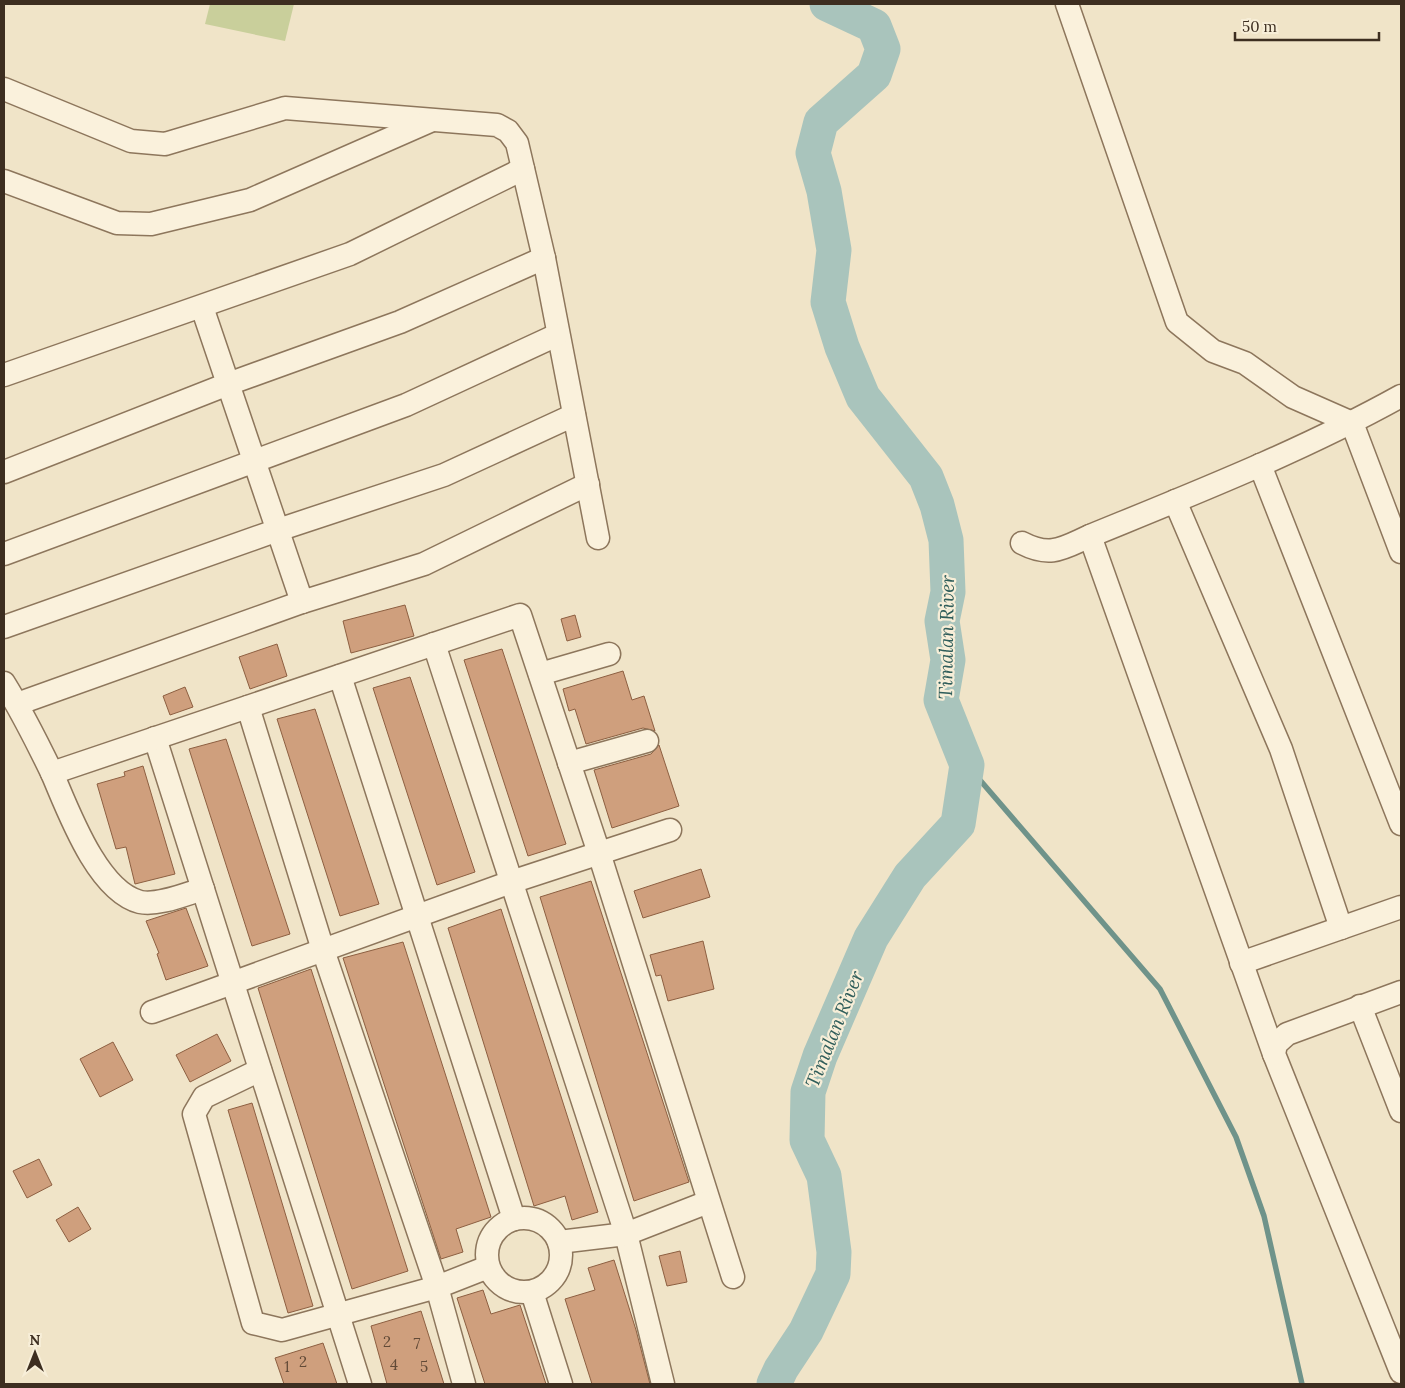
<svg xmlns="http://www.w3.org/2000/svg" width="1405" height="1388" viewBox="0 0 1405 1388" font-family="Lora,serif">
	<rect width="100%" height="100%" fill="#f0e4c8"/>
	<!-- green -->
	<polygon fill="#c9cf9b" points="210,4 294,4 285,41 205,24"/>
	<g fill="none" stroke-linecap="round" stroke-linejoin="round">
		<!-- stream -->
		<polyline stroke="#6f938a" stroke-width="5.5" points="967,765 1160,989 1236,1137 1264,1216 1302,1384"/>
		<!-- river -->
		<polyline stroke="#a9c4bc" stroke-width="35" points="774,1384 781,1369 806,1331 833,1274 834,1252 824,1176 807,1140 808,1092 820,1056 871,938 910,876 958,824 967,765 941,700 948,660 942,621 948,592 946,540 937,505 926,477 863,397 842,347 828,302 834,250 824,191 813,153 821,122 874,75 883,49 874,26 827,4"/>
	</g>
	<!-- building -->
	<g fill="#cf9f7d" stroke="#8d5f41">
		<polygon points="405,605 414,636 351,653 343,621"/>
		<polygon points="575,615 581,637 567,641 561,619"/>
		<polygon points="277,644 287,676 250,689 239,657"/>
		<polygon points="502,649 566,844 528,856 464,660"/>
		<polygon points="623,671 632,700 644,696 655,731 643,728 586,744 575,709 569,711 563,689"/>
		<polygon points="410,677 475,872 437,885 373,688"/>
		<polygon points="185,687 193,707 170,715 163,696"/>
		<polygon points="315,709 379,904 340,916 277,719"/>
		<polygon points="226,739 290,934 252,946 189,749"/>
		<polygon points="659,745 679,806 612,828 594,770 651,754"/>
		<polygon points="143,766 175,874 135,884 126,847 116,849 97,784 125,776 124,772"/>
		<polygon points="701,869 710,897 643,918 634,891"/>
		<polygon points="591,881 689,1182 634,1201 540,897"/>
		<polygon points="186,908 208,966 166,980 157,954 159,953 146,921"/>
		<polygon points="501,909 598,1212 572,1220 565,1196 534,1206 448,928"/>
		<polygon points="703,941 714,989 668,1001 661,975 656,976 650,955"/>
		<polygon points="403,942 491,1217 456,1229 463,1252 441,1259 343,958"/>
		<polygon points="311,969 408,1271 352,1289 258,988"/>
		<polygon points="217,1034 231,1061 190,1082 176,1055"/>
		<polygon points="113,1042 133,1080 100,1097 80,1059"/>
		<polygon points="252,1103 313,1306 288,1313 228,1110"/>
		<polygon points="39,1159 52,1185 27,1198 13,1171"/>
		<polygon points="78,1207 91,1229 69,1242 56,1220"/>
		<polygon points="680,1251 687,1282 667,1286 659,1256"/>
		<polygon points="614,1260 636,1330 650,1384 592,1384 565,1299 595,1290 588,1268"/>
		<polygon points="483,1290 491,1314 520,1305 546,1384 485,1384 457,1298"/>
		<polygon points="421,1311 444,1384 387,1384 371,1326"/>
		<polygon points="323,1343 337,1384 284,1384 275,1358"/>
	</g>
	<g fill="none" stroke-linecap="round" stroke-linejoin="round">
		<!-- minor casing -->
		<g stroke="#8d765c" stroke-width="25">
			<g id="minor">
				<polyline points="1067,4 1177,322 1213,351 1245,363 1293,397 1352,423 1401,552"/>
				<polyline points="4,89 131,141 165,144 285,108 497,125 508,131 517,143 544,258 598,538"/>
				<polyline points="4,181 117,223 151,224 250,200 430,121"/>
				<polyline points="202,307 302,602"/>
				<polyline points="4,375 350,254 523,169"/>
				<polyline points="1260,465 1401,824"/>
				<polyline points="4,472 228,384 400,322 544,258"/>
				<polyline points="1175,501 1281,749 1341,928"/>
				<path d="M1022,543C1051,558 1063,548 1090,536"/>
				<polyline points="4,554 406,405 557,335"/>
				<polyline points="4,627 278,530 444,475 574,415"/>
				<polyline points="434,644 626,1234 663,1384"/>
				<polyline points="540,674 609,654"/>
				<polyline points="340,676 514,1219"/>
				<path d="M4,683C22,712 37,742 52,773C68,810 97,891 140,902C157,906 186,894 203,889"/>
				<polyline points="17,704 302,602 424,564 588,484"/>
				<polyline points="248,707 323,950 437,1287 464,1384"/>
				<polyline points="155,738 360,1384"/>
				<polyline points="569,763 647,741"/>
				<polyline points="52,773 520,615 599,853 733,1277"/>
				<polyline points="1241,963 1401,907"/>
				<polyline points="1401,992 1287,1034 1276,1044 1274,1054 1401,1372"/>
				<polyline points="1360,1006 1401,1111"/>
				<polyline points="152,1012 511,882 670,830"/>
				<path d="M1274,1054L1090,536C1195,493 1302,451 1401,396"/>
				<polyline points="260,1070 204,1097 194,1114 253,1323 282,1330 437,1287 488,1267"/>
				<circle cx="524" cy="1255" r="37"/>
				<polyline points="559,1242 626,1234 708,1202"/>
				<polyline points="532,1292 561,1384"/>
			</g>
		</g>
		<!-- minor -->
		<use href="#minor" stroke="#faf1dc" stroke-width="22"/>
	</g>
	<g text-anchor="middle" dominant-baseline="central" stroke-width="4.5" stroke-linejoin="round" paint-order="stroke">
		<!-- number labels -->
		<g font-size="15" fill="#624a37">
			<text x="387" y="1341">2</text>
			<text x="417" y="1343">7</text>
			<text x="303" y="1361">2</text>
			<text x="394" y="1364">4</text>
			<text x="287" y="1366">1</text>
			<text x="424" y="1366">5</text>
		</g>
		<!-- water labels -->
		<g font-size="19" font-style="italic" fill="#2f5d5a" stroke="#f7eed8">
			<text transform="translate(946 637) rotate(-89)">Timalan River</text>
			<text transform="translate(834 1029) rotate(-68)">Timalan River</text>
		</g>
	</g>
	<!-- border -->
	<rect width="1405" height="1388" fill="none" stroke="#3d2e20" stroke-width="10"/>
	<!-- north arrow -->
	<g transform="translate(35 1353)" stroke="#f7eed8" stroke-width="4" paint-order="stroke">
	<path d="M0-4L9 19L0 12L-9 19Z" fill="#3d2e20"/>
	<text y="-8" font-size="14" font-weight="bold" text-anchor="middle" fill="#3d2e20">N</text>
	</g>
	<!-- scale -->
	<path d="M1235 32v8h144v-8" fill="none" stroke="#3d2e20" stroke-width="2.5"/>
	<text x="1242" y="32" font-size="15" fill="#3d2e20" stroke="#f7eed8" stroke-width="4" paint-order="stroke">50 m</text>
</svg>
